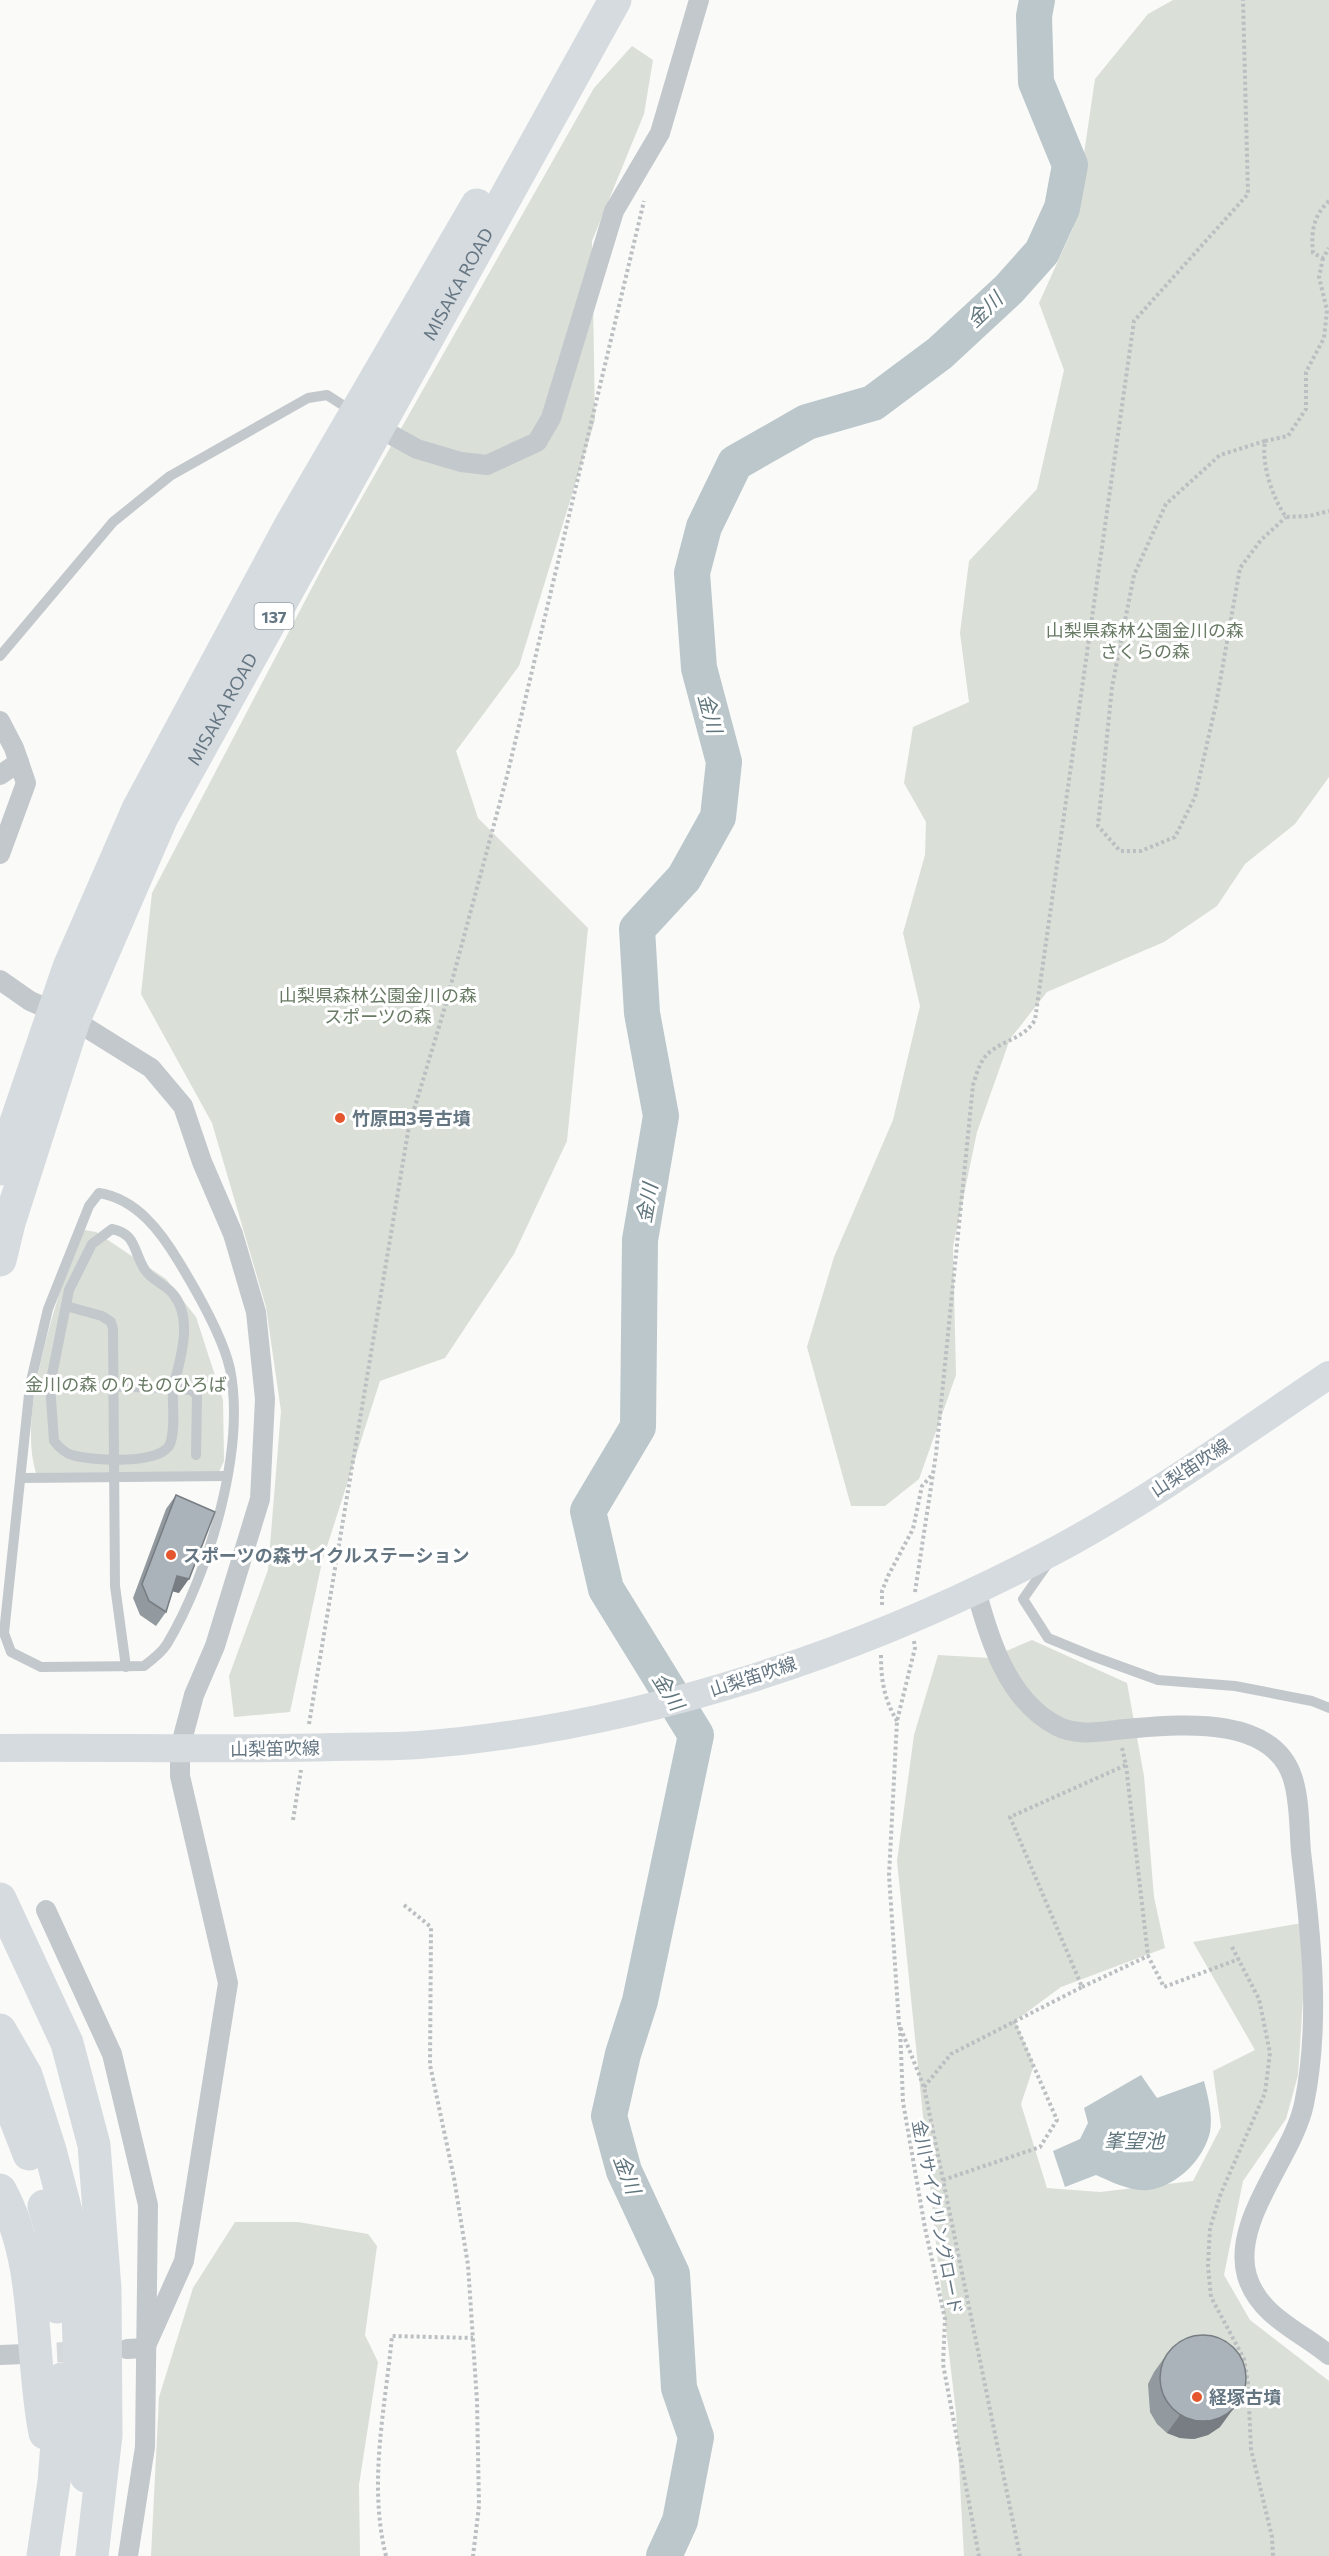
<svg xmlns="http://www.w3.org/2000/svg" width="1329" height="2556" viewBox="0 0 1329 2556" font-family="Commissioner,'Noto Sans JP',sans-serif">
	<rect width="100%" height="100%" fill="#fafaf8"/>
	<!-- green -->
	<g fill="#dadfd7">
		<polygon points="1173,0 1329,0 1329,777 1295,824 1245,864 1217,906 1164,942 1047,992 1010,1039 977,1132 953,1247 956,1375 919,1479 885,1506 851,1506 807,1347 834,1257 893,1120 920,1006 903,933 925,855 926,822 904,783 913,727 969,702 960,633 969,561 1037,489 1064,370 1039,303 1073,228 1095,79 1148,14"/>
		<polygon points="632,46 653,60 644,114 592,241 595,420 519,666 456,751 478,818 588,928 567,1141 514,1254 445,1358 380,1381 322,1562 290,1712 234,1717 229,1676 268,1570 281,1411 266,1307 212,1123 141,994 152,893 327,559 594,88"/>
		<path d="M79,1229L96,1232L166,1279L196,1317L223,1400L224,1461L219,1472L36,1473C16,1410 61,1293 79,1229Z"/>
		<polygon points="1032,1640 1127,1683 1144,1776 1154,1897 1165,1948 1061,1987 1015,2021 1034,2065 1021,2104 1047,2188 1100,2192 1193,2181 1221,2127 1213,2071 1255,2050 1193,1942 1308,1922 1298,2075 1286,2119 1243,2181 1224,2275 1250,2320 1329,2381 1329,2556 964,2556 956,2412 937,2253 897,1861 914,1735 938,1655 990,1658"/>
		<polygon points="235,2222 298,2222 368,2234 377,2246 365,2335 378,2362 359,2485 360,2556 151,2556 159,2397 193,2288"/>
	</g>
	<!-- water -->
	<path fill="#bbc7cb" d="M1141,2075L1157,2098L1204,2081C1208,2097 1213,2115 1210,2132C1204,2159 1177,2186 1149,2190C1131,2192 1112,2182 1096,2175L1065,2187L1053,2151L1080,2139L1088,2123L1084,2108Z"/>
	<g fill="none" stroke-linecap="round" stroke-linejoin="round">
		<!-- river -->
		<polyline stroke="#bbc7cb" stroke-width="36" points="664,2556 680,2521 696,2437 679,2388 672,2274 624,2171 609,2116 623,2054 640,2001 696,1735 606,1589 588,1511 638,1427 640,1240 661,1116 642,1013 637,929 684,878 718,817 724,762 699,668 692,573 704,527 735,463 807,422 873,403 940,353 1009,289 1042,252 1062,208 1070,165 1036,82 1034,16 1037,0"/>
		<!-- minor-tunnel -->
		<polyline stroke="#d5d9db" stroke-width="20" stroke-dasharray="20 10" stroke-linecap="butt" points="27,2354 88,2351"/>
		<!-- path -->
		<g stroke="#bbbfc2" stroke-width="4" stroke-dasharray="3 3" stroke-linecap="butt">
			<path d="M1329,201C1313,216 1311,232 1313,253L1323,258L1329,248"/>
			<path d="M1323,258L1319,277L1327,310L1324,338L1306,372V409L1288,436L1265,441C1261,464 1273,499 1286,517L1309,516L1329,511"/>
			<polyline points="1265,441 1220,455 1166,504 1134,575 1112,687 1098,826 1120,851 1141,851 1175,837 1195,797 1216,704 1240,568 1261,540 1286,517"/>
			<path d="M915,1592L936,1454L973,1085C977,1073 980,1059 991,1051C1007,1039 1024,1038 1035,1020L1134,321L1248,194L1243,0"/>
			<polyline points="882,1605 882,1591 888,1576 913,1529 922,1486 932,1475"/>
			<polyline points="914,1641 915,1648 897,1721 889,1875 899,2024 924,2087 1020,2556"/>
			<path d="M881,1655C881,1680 884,1699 897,1721"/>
			<polyline points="309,1724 409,1126 445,1007 507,776 644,201"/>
			<polyline points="1126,1765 1148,1956"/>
			<polyline points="293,1820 301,1770"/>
			<polyline points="404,1905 431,1927 430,2065 454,2178 468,2265 477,2401 479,2506 473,2556"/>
			<polyline points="1232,1947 1259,1999 1270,2053 1265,2093 1221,2193 1210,2228 1208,2266 1211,2297 1244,2359 1248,2384 1251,2449 1272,2537 1273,2556"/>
			<polyline points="1082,1987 1148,1956 1164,1987 1239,1959"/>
			<polyline points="900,2027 903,2102 925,2228 945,2319 943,2364 979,2556"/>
			<polyline points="924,2087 951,2054 1082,1987 1010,1817 1126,1765 1122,1748"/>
			<polyline points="943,2180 1040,2147 1057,2120 1014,2021"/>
			<path d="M386,2556C368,2484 385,2409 392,2336L473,2338"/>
		</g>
		<!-- service -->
		<g stroke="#c3c8cc" stroke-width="10">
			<polyline points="0,656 113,522 170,476 308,398 327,395 352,411"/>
			<path d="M99,1193C137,1199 161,1232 179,1262C196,1290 223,1337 230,1369C246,1449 209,1574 167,1644C162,1652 152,1660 144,1666L41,1667L11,1652L4,1633L30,1385L48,1309L89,1206Z"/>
			<polyline points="66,1306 102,1316 111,1322 113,1329 115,1586 126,1667"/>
			<path d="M50,1385L173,1388C172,1404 176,1429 170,1444C161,1465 92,1461 72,1455C65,1453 58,1446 54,1441L50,1385L69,1290L92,1244L112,1229C137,1234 133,1252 145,1270C151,1280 165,1284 173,1294C194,1319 180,1360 173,1388L191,1390L197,1395L196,1455"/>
			<polyline points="22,1478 227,1476"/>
			<polyline points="1049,1562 1023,1599 1048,1638 1092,1656 1158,1680 1235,1686 1312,1701 1329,1708"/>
		</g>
		<!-- minor -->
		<g stroke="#c3c8cc" stroke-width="20">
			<polyline points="379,428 417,449 461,462 487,465 537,442 551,418 614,211 660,133 699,0"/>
			<polyline points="0,721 14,748 26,783 0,854"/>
			<polyline points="0,775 19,762"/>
			<polyline points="0,980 30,1001 74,1020 151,1068 183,1106 202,1162 233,1234 256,1312 265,1399 260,1499 215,1646 194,1695 180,1748 180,1776 228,1983 184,2261 145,2348 127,2349"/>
			<path d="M976,1590C989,1639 1008,1701 1057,1726C1078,1737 1103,1731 1125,1729C1176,1725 1273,1713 1293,1779C1300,1802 1299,1828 1301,1852C1311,1935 1321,2022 1304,2104C1293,2157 1231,2220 1247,2276C1259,2316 1300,2331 1329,2355"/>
			<polyline points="46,1910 112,2054 148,2205 145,2447 128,2556"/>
			<polyline points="0,2355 25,2354"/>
		</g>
		<!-- secondary -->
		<path stroke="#d6dbdf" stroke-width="28" d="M0,1748C111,1747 223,1750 334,1747C362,1746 391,1747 419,1745C639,1728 866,1652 1060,1548C1154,1497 1241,1434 1329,1375"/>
		<!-- trunk -->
		<g stroke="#d6dbdf" stroke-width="33">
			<polyline points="0,1169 69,967 138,809 290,526 477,205"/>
			<path id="s1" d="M0,1260L9,1223L74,1020L162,817L615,0"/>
		</g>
		<!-- motorway -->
		<g stroke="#d6dbdf" stroke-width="33">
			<polyline points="0,1899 67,2043 94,2145 105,2289 106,2435 92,2556"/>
			<polyline points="0,2030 26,2075 50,2150 76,2250 81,2404 86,2476"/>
			<polyline points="0,2079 29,2154"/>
			<path d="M0,2190C41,2265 29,2352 45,2433"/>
			<polyline points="44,2206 51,2228 57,2307"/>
			<polyline points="43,2556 54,2482 62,2379"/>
		</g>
	</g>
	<!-- wall -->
	<g fill="#929a9f">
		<polygon points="176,1495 179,1593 173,1591 166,1612 156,1626 140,1615 133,1598 166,1509"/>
		<polygon points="1167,2354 1220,2427 1208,2435 1194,2439 1180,2438 1167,2433 1157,2424 1150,2412 1148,2384 1154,2372"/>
	</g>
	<!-- shaded-wall -->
	<g fill="#777d82">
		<polygon points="177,1576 189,1579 179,1593 167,1590"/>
		<polygon points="1242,2397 1220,2427 1208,2435 1194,2439 1180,2438 1167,2433 1180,2415"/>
	</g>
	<!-- building -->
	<g fill="#aab3b9" stroke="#777d82" stroke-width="1.5">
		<polygon points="176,1495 215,1512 189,1579 177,1576 166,1612 149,1601 142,1584"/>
		<circle cx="1203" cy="2378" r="43"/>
	</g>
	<!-- markers -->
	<g fill="#e4572e" stroke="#fff" stroke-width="2">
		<circle cx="340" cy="1118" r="6"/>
		<circle cx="171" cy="1555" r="6"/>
		<circle cx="1197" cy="2397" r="6"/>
	</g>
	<g text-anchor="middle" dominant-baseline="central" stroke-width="6" stroke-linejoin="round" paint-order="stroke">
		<!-- shield labels -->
		<rect fill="#fff" stroke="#939fa8" stroke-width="1.5" x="254.5" y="603" width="39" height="26" rx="4.5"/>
		<g font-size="16" font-weight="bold" fill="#657683">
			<text x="274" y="616">137</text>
		</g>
		<!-- street labels -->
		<g font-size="18" fill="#657683" stroke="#fff">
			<text stroke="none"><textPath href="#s1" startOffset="1082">MISAKA ROAD</textPath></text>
			<text stroke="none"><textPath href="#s1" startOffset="596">MISAKA ROAD</textPath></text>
			<text transform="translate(1190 1467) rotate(-33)">山梨笛吹線</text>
			<text transform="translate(753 1676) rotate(-18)">山梨笛吹線</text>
			<text transform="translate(275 1748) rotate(-1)">山梨笛吹線</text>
			<text transform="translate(938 2217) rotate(79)">金川サイクリングロード</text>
		</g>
		<!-- park labels -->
		<g font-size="18" fill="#687a64" stroke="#fff">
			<text x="1145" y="630">山梨県森林公園金川の森<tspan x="1145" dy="21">さくらの森</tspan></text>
			<text x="378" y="995">山梨県森林公園金川の森<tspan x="378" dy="21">スポーツの森</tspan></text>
			<text x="126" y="1384">金川の森 のりものひろば</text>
		</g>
		<!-- poi labels -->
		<g font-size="18" font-weight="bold" fill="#657683" stroke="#fff" text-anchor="start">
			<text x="352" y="1118">竹原田3号古墳</text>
			<text x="183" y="1555">スポーツの森サイクルステーション</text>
			<text x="1209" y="2397">経塚古墳</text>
		</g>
		<!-- water labels -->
		<g font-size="20" font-style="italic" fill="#60757c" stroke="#fff">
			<text transform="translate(984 309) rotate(-44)">金川</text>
			<text transform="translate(711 713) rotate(75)">金川</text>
			<text transform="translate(646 1203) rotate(-80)">金川</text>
			<text transform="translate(669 1691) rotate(58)">金川</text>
			<text x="1134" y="2140">峯望池</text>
			<text transform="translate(628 2174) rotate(69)">金川</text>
		</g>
	</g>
</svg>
